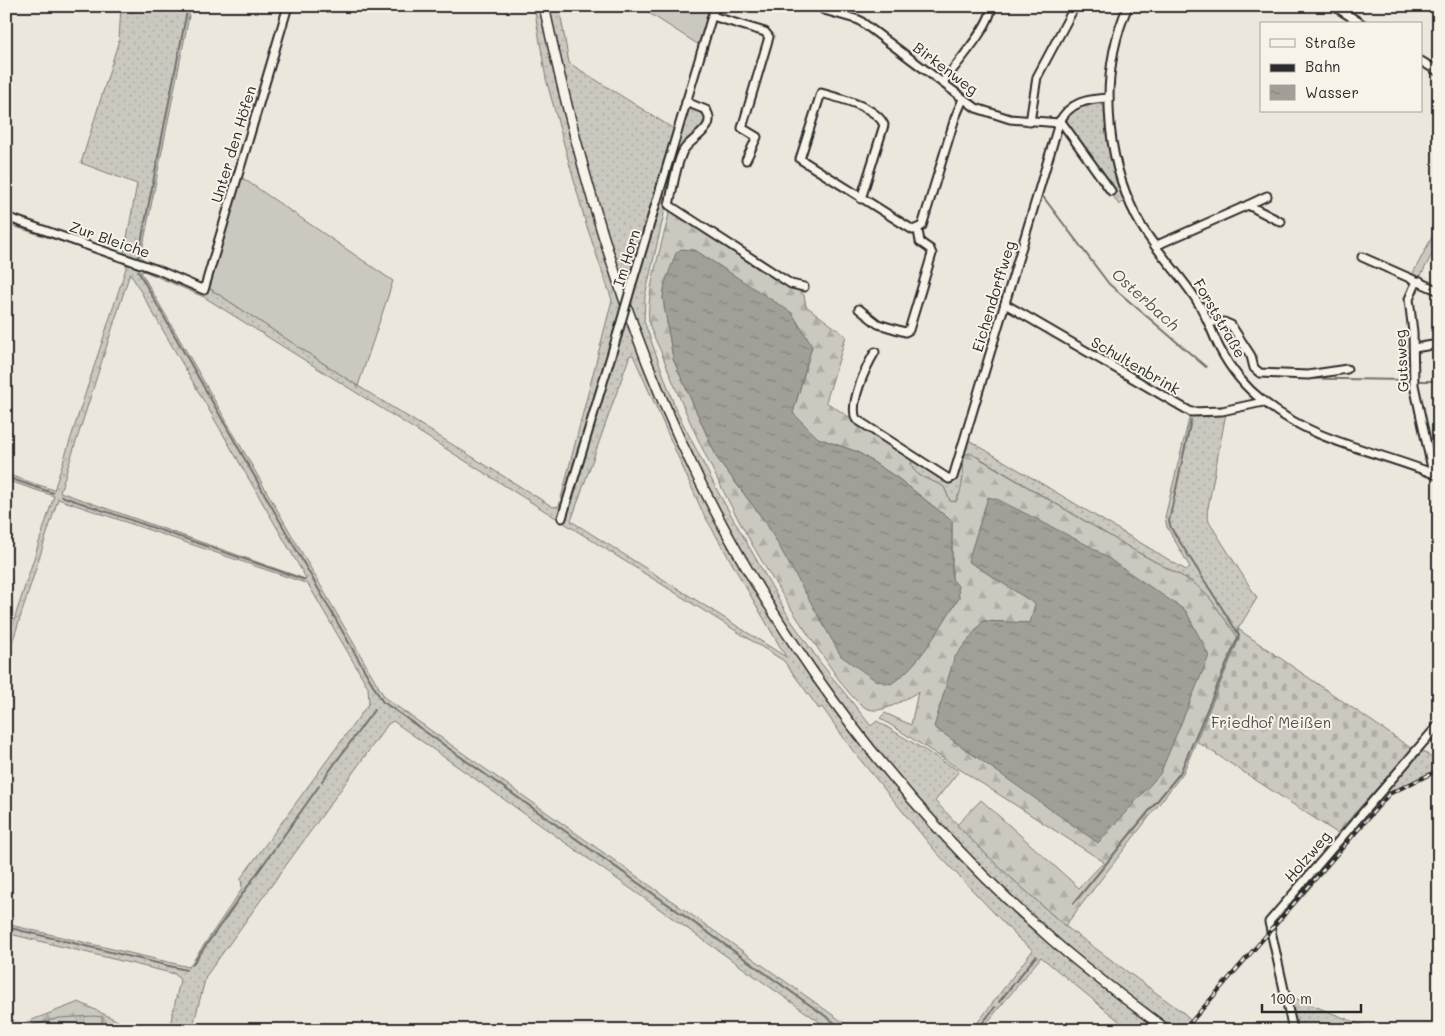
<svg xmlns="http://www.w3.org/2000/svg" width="1445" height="1036" viewBox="0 0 1445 1036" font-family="Mali,sans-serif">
	<defs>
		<pattern id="grass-dots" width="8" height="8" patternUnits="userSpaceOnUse" patternTransform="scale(1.25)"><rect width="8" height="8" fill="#cbc8bf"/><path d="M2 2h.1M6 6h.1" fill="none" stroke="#aeaca4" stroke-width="1.8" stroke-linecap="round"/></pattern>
		<pattern id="forest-firs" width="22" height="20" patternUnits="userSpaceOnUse" patternTransform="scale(1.25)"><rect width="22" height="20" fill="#cbc8bf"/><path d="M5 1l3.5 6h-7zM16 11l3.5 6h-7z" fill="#aeaca4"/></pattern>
		<pattern id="cemetery-stones" width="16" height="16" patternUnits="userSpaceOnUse" patternTransform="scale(1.25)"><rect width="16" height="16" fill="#cbc8bf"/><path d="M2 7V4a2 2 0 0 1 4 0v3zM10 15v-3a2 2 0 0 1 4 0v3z" fill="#aeaca4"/></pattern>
		<pattern id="park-tufts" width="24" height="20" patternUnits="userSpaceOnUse" patternTransform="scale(1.25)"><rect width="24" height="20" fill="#cbc8bf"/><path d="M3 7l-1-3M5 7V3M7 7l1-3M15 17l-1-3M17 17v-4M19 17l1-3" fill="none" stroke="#aeaca4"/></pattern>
		<pattern id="water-ripples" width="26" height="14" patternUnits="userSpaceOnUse" patternTransform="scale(1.25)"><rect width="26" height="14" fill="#a29f98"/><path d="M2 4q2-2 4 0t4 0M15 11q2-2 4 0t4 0" fill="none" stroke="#84827c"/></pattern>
	</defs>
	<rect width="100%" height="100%" fill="#ebe7dd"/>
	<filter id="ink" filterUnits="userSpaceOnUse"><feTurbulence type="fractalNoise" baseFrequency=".02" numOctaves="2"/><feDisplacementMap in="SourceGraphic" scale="10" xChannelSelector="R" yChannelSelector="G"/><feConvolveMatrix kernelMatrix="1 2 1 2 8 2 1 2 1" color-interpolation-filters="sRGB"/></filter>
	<g filter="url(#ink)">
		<!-- built -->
		<polygon fill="#dbd7ce" points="1439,768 1439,773 1391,796 1187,1030 1181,1030 1388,793"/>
		<!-- grass -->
		<g fill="url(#grass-dots)" stroke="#7b7a75" fill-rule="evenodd">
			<path d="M121,6H191L141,256L144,261L196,284L202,282L274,45L241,177L209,288L358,386L553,507L559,506L612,300L586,224L546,79L534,6H559L569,63L674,129L672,135L676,140L686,112L695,107L705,113V123L674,171L645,296L644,321L676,410L718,492L790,619L820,662L871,726L877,721L959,771L935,801L999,867L1065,926L1185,1014L1190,1020L1181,1030H1130L1041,957L981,1030H972L1033,950L1018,938L936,852L853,751L822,707L819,709L784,661L204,297L144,271L141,272L385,698L854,1030H831L393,721L388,724L206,976L192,1030H169L180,980L175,974L6,933V924L189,967L242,889L241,878L369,703L368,687L308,584L58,499L6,662V645L54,496L6,480V474L54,490L127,265L125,262L6,224V214L124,254L137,184L81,163L119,40ZM130,273L306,578L305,579L60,492ZM630,355H633L703,513L786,657L571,521Z"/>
			<path d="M1097,102L1105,107L1126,200L1119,205L1113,196L1117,192L1067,123C1068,108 1084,103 1097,102Z"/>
			<path d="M1226,413L1207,513L1209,522L1257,598L1238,629L1239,639L1209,597L1182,576L1137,552L978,457L964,463L962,490L954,502L950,501L944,487C932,479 915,479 911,463L914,459L952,483L967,439L1186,570L1190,567L1167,527L1165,517L1190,415L1195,416Z"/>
			<polygon points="1422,750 1439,764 1439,768 1388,793 1386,791"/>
			<polygon points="1289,996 1367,1027 1366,1030 1297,1030"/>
		</g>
		<!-- forest -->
		<g fill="url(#forest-firs)" stroke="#7b7a75" fill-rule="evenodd">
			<path d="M670,210L763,267L804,295L806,306L846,336L826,402L914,459L911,463C915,479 932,479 944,487L950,501L956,502C964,487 963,471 964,455L970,453L1137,552L1193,582L1209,597L1239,639L1183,773L1065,926L999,867L957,825L981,800L1079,888L1104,862L880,718L885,713L911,725L918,692C904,699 882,716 866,708C851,700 833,671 823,656C758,564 704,462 663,357C659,346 651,333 649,321C646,291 663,241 670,210ZM665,283L812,346L793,413L818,438L858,452L899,479L952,521V579L959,598L918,659L901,677L766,523L717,458L673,359L663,298ZM968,561L1209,656L983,621L1030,623L1036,604Z"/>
			<polygon points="79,1002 120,1022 119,1030 6,1030"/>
		</g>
		<!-- cemetery -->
		<polygon fill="url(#cemetery-stones)" stroke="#7b7a75" points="1238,629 1412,749 1337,833 1196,741 1239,639"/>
		<!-- park -->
		<polygon fill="url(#park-tufts)" stroke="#7b7a75" points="94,1016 102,1017 102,1030 15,1030 59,1018"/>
		<!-- garden -->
		<g fill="#cbc8bf" stroke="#7b7a75">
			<polygon points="638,6 710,6 699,45"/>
			<polygon points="241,177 393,281 358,386 209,288"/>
			<polygon points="1439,224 1439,241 1419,279 1412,275"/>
		</g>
		<!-- water -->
		<g fill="url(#water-ripples)" stroke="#72716c">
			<path d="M681,249L695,250L792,313L812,346L793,413L818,438L858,452L899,479L952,521V579L958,586L959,598C939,628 921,664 891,684L875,680L841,656L766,523L717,458L673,359L663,298L665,283L676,253Z"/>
			<polygon points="988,497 999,500 1093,548 1186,611 1209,656 1160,774 1098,843 934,727 954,658 983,621 1030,623 1035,604 968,561"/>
		</g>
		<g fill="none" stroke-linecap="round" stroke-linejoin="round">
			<!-- stream -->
			<g stroke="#72716c" stroke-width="2">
				<polyline points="1041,194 1109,284 1206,367"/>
				<polyline points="138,258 188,6"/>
				<polyline points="138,271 382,701 845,1030"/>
				<polyline points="1279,378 1405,380"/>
				<polyline points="1419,381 1439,381"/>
				<polyline points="6,477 53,493"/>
				<polyline points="61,496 305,580"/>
				<polyline points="322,781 374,710"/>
				<polyline points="1074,903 1180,773 1239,635 1171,528 1169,521 1191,420"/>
				<polyline points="6,927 186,970"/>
				<polyline points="192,965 319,786"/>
				<polyline points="999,1002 1036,956"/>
				<polyline points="977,1030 995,1007"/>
			</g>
			<!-- minor casing -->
			<g stroke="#2b2b2b" stroke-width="11">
				<g id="minor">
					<path d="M824,6V10L859,20L976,108L1010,119L1059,123C1069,102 1087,99 1109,98"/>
					<path d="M1128,6C1099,72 1104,155 1137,218C1153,249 1179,272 1197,301C1207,316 1212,333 1220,349C1230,368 1245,387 1263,401C1314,443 1379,451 1439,476"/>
					<polyline points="1334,6 1362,24"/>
					<polyline points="712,16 765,32 769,37 742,128 757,137 746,160"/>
					<polyline points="1421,61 1439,72"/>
					<path d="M943,82C954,67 994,22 991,6"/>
					<path d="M686,102L706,110C719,130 688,138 682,153C675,169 673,188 669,205L791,284L804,287"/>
					<polyline points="1060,120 1111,191"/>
					<polyline points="1030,122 1037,77 1075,6"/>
					<path d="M861,199L884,125C876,106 838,98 821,93L800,159L913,230L922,226L955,118L963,99"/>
					<polyline points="1248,205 1267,196"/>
					<polyline points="6,217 158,270 204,290 288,6"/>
					<polyline points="1155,246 1248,205 1281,222"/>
					<polyline points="1362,257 1439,291"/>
					<polyline points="1420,281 1416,283 1409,299 1413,332 1414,385 1433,473"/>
					<polyline points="631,287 715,6"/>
					<polyline points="1005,304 1191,412 1222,411 1263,402"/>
					<polyline points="859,309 878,324 905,332 909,330 932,254 930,249 920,242 918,230"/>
					<polyline points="1209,322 1224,322 1231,325 1251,356 1254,368 1260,373 1308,375 1347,369"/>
					<polyline points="1414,348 1439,344"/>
					<path d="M875,352C866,367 849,403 856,419L949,479L953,477L1059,123"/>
					<polyline points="562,518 617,336"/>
					<polyline points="1293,1030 1269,922 1439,724"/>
				</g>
			</g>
			<!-- major casing -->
			<g stroke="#2b2b2b" stroke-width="12">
				<path id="major" d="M544,6C570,127 602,246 647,362C733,582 873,782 1050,938C1087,971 1127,1000 1167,1030"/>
			</g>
			<!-- minor -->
			<use href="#minor" stroke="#f7f3e8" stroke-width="7"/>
			<!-- major -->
			<use href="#major" stroke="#f7f3e8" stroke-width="9"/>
			<!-- rail casing -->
			<g stroke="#2b2b2b" stroke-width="4">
				<polyline id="rail" points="1184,1030 1389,794 1439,770"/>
			</g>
			<!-- rail -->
			<use href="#rail" stroke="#f7f3e8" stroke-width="2" stroke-dasharray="5.5" stroke-linecap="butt"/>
			<!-- minor-bridge casing -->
			<g stroke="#2b2b2b" stroke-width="11" stroke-linecap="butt">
				<polyline id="minor-bridge" points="617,336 631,287"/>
			</g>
			<!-- minor-bridge -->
			<use href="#minor-bridge" stroke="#f7f3e8" stroke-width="7"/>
		</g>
	</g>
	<g text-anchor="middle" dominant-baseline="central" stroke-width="4" stroke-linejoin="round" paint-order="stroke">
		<!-- street labels -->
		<g font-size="15" fill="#2b2b2b" stroke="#f7f3e8">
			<text transform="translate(946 68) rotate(37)">Birkenweg</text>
			<text transform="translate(233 144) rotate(-73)">Unter den Höfen</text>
			<text transform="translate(110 239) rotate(19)">Zur Bleiche</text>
			<text transform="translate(626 258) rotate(-73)">Im Horn</text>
			<text transform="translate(993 296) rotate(-73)">Eichendorffweg</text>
			<text transform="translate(1220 318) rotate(60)">Forststraße</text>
			<text transform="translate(1401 361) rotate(-93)">Gutsweg</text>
			<text transform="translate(1136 365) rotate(30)">Schultenbrink</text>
			<text transform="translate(1307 856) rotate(-49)">Holzweg</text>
		</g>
		<!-- park labels -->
		<g font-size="15" fill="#535250" stroke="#f7f3e8">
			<text x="1271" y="722">Friedhof Meißen</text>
		</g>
		<!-- water labels -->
		<g font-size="16" font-style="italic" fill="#555451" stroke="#f7f3e8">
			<text transform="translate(1146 299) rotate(42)">Osterbach</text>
		</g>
	</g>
	<!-- margin -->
	<rect width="1445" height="1036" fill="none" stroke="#f7f3e8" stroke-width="25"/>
	<rect x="12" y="12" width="1420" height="1011" fill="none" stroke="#2b2b2b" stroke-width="2" filter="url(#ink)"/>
	<!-- legend -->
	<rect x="1260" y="22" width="162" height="90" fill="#f7f3e8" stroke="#a5a39c"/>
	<rect x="1270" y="39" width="25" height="8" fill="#f7f3e8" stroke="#a5a39c"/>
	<text x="1305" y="48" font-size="15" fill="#2b2b2b">Straße</text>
	<rect x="1270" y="64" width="25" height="8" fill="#2b2b2b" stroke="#a5a39c"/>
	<text x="1305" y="72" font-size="15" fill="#2b2b2b">Bahn</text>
	<rect x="1270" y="85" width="25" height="15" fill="url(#water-ripples)" stroke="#a5a39c"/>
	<text x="1305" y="98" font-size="15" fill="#2b2b2b">Wasser</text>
	<!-- scale -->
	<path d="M1262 1004v8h99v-8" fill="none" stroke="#2b2b2b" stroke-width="2.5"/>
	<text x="1270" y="1004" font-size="15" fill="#2b2b2b" stroke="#f7f3e8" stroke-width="4" paint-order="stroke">100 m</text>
</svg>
